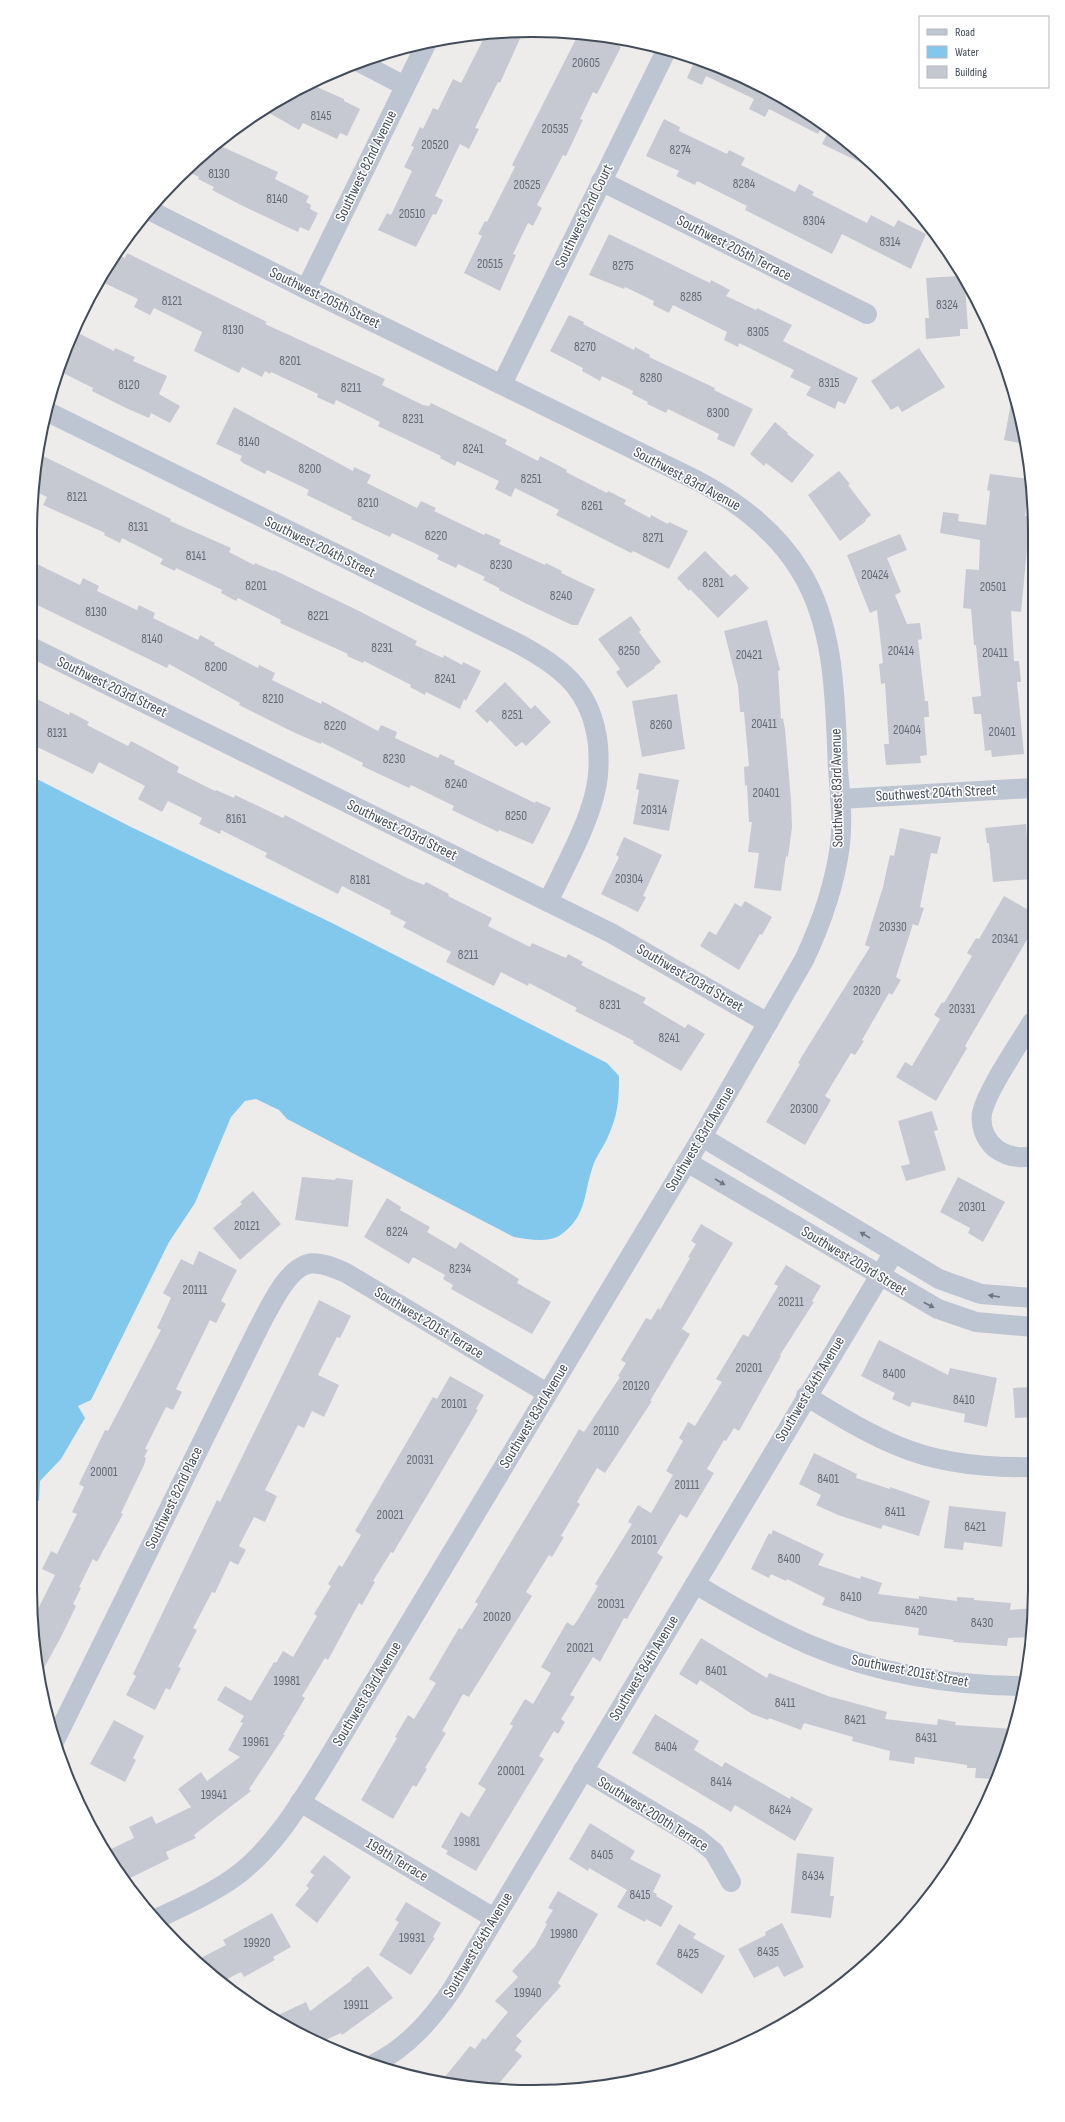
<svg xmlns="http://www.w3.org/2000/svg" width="1065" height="2122" viewBox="0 0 1065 2122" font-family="'Sofia Sans Condensed',sans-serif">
	<rect width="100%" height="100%" fill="#eeebeb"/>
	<!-- water -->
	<path fill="#82c8ed" d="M31,776L131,827L330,922L607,1063L619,1076C619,1102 618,1115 607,1139C602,1149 595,1158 592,1169C583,1196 587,1217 559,1236C547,1243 527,1239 514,1237L287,1119L279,1110L256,1099L245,1101L231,1117L195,1203L169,1242L91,1400L78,1406L85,1418L61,1459L40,1481L39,1500L30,1514Z"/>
	<!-- building -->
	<g fill="#c7c9d2">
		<polygon points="523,32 500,83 498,82 475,128 479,129 469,149 460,144 435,196 443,200 436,215 433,214 416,247 378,230 387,213 391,215 412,171 404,167 414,147 411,146 420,127 423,129 433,108 438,110 453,79 461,83 486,34"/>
		<polygon points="579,33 603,37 621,47 597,94 593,92 580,119 583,120 566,156 563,155 537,205 542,208 533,226 528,223 513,254 516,255 500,291 464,273 482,236 478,234 485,221 487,222 515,167 512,165"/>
		<polygon points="695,60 755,82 823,125 818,134 769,109 765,117 749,109 754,99 706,76 702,85 687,78"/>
		<polygon points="310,84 344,99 344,101 360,109 347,136 340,133 337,139 303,123 299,130 264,110 281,97"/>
		<polygon points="664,119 680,127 679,131 727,154 729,150 745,158 741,165 795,192 799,184 814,192 812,195 867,223 871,215 894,227 898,220 926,234 911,269 842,234 832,254 745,210 747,206 697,181 695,185 676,176 679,171 646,156"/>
		<polygon points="830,128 839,134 869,165 868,166 822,144"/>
		<polygon points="216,144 278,172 275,179 309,196 306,202 311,205 310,209 318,213 309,231 300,227 298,232 243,206 212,190 214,187 198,179 199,177 186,171 201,155"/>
		<polygon points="609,234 710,283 711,280 730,290 726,296 756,310 757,308 792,325 783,341 858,378 845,404 838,401 835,409 806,395 811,387 790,377 794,370 739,343 738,347 724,340 727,332 673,305 669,313 653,305 654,301 625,287 624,289 589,275"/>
		<polygon points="127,253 267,322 265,324 385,379 382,385 423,405 429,406 431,403 507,440 505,444 538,461 540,456 567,470 566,472 607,493 608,491 626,500 624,504 650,518 651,515 668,524 669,522 688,531 669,569 633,551 631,553 556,515 559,510 515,488 511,497 495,489 499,481 457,461 455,466 440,458 441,456 378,426 380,422 336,400 334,405 317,397 318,394 271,372 270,374 265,371 262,377 242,367 239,373 194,351 202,332 154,308 150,315 134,307 138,299 100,281 117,254 125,258"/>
		<polygon points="959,276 965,285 968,329 960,329 960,336 926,339 925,318 929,318 926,278"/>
		<polygon points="569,315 584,322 583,324 634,350 635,347 650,355 649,357 715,388 714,390 753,409 734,447 717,439 719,434 668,409 666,413 647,404 648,402 632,394 633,391 602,376 600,381 582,371 583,368 550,351"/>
		<polygon points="74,331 114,351 115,348 135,357 133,361 167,376 159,394 180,406 170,423 151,413 149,418 126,408 92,391 93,388 59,371"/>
		<polygon points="919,348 945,387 902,412 898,406 891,410 871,381"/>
		<polygon points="1012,398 1020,427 1024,444 1004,440"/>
		<polygon points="234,407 353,471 354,467 371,475 367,483 417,508 421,501 436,508 434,511 484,535 485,533 501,540 499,544 545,565 546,563 562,571 561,573 595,589 578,625 572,625 527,604 499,590 499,588 483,580 485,577 458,564 456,568 437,559 439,555 392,533 390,537 351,519 352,517 307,495 309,490 267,470 265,474 243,463 240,460 242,456 216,444"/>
		<polygon points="775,422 788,433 787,434 814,455 792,483 766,463 764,466 750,454"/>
		<polygon points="39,454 171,519 170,521 231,548 229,552 254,565 255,563 273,571 274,570 357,610 417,641 415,645 443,658 444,655 462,665 463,662 481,671 466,701 464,699 460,709 426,692 425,695 410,687 411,685 364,661 363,663 347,656 348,654 280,623 281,620 238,598 236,601 221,593 222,590 176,568 175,571 160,564 163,559 122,538 120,543 104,535 105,533 43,505 47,497 33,490"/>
		<polygon points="839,471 850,484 848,485 871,515 865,520 866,521 840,541 808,495"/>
		<polygon points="990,474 1030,479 1025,516 1030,517 1021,612 1011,611 1014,661 1019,661 1021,682 1017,682 1024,754 992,757 991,750 985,751 981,714 974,714 972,697 981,696 976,645 974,645 971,609 963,608 966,569 979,570 980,540 940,533 943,512 959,514 958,521 986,525 990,491 987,490"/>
		<polygon points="900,534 907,550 887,558 901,592 895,595 907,624 920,623 922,639 918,640 925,701 928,701 929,717 924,717 927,755 920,756 921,763 886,765 884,744 889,744 885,683 881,684 879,664 883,663 877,610 870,613 847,555"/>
		<polygon points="705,551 731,577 735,574 749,588 718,618 690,589 689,591 677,578"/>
		<polygon points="31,561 80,585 83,578 99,586 97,591 137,610 139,605 155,613 153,618 198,640 200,635 215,643 214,645 258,668 259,665 275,673 272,680 321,704 322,701 378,731 381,725 397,732 395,738 438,758 440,754 455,761 454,764 535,803 536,801 551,808 533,844 499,830 498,832 452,810 454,806 411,785 409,788 362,766 363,763 321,742 321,744 295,733 239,705 240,703 169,664 167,668 31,602"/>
		<polygon points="631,616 641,630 639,632 661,662 654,667 655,668 627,688 616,672 620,669 598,639"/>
		<polygon points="767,620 780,670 778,671 781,719 783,718 785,729 791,800 792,827 788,857 786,856 781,891 754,888 759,853 748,852 752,822 749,822 747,785 745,786 744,767 749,766 744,712 740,712 738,686 724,631"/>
		<polygon points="505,682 531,709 535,705 551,722 526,746 522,742 516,747 490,720 487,723 475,711"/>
		<polygon points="677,694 685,749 642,757 632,701"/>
		<polygon points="37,699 69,715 70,712 89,722 87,725 128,746 131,741 150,751 179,767 177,772 215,791 216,790 234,798 235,795 283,818 285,815 407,878 424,885 426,882 449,894 448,896 492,918 488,926 530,947 532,943 566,958 568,954 583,962 581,965 646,998 643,1003 685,1028 688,1024 705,1034 681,1071 633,1043 634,1041 575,1011 577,1008 529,983 528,986 501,972 494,986 446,962 451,952 403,927 406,922 390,914 391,911 342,886 338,894 322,886 265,857 267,853 221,830 220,834 199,824 202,818 168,801 162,812 138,799 145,786 99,762 93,774 31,744 31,711"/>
		<polygon points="639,773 679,780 669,831 633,824 639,790 636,789"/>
		<polygon points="1026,824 1027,841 1030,841 1032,879 993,882 989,843 987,843 985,828"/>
		<polygon points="900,828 941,837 937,854 931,853 920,907 924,908 918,926 913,924 896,977 901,980 892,995 889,993 862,1040 864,1041 855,1055 851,1053 825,1096 831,1100 805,1145 766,1122 800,1064 798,1063 807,1048 870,947 865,945 883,887 890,855 894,856"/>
		<polygon points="624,837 662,855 643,896 646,897 638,912 601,894 619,857 616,855"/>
		<polygon points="1004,896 1032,912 1032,931 965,1046 967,1048 936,1101 896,1077 905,1062 912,1066 940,1019 934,1015 942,1002 944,1003 972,956 967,953 976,938 979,939"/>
		<polygon points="745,901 772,917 762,935 760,934 739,970 700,946 709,931 716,935 735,903 741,907"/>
		<polygon points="932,1111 938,1130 934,1131 946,1170 906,1181 901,1166 910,1164 898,1121"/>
		<polygon points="302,1177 335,1180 336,1178 353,1180 348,1227 295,1220"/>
		<polygon points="958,1177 1005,1202 983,1242 968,1233 970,1228 940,1212"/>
		<polygon points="253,1191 281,1224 240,1260 213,1228 242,1204 240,1202"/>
		<polygon points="387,1198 401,1207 400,1210 430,1227 427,1232 456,1249 460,1242 519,1279 517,1283 551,1302 532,1334 451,1289 453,1285 443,1279 445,1275 413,1257 409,1264 364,1237"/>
		<polygon points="701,1224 733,1243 682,1329 690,1334 650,1401 652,1401 605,1473 597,1468 577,1502 580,1504 561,1536 564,1537 552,1557 549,1555 526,1592 532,1596 469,1697 463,1694 442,1731 446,1733 425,1768 427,1769 416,1787 413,1785 393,1819 361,1800 397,1738 395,1737 408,1715 414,1719 436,1683 429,1679 459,1628 462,1629 478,1604 475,1602 500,1560 568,1448 579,1429 584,1432 620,1377 618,1376 626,1363 621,1360 646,1318 651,1320 658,1308 660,1310 690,1258 688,1257 696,1244 691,1241"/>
		<polygon points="199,1251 237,1270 221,1301 226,1304 216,1323 210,1320 176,1389 182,1392 173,1410 166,1407 145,1449 148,1450 144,1457 146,1458 144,1465 121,1513 123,1514 97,1562 93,1559 79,1587 81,1588 73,1604 76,1606 61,1637 39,1677 33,1619 55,1575 42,1569 51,1551 57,1554 77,1514 72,1512 84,1487 79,1484 105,1430 108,1431 161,1330 157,1328 171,1298 163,1293 181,1259 193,1265"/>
		<polygon points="786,1265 821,1286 812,1301 814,1302 780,1355 781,1356 739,1431 734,1428 726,1441 724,1440 707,1469 714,1473 687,1518 680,1514 657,1553 663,1557 627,1619 624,1618 600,1662 593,1657 570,1695 575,1697 561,1719 565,1722 558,1734 554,1731 539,1756 544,1759 476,1871 446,1854 448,1851 441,1847 461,1812 469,1817 486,1789 478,1784 513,1726 510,1724 525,1699 533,1704 551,1673 541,1667 567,1622 573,1626 577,1621 598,1586 595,1584 632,1524 628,1522 638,1505 651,1513 673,1475 666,1471 683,1441 679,1438 688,1422 695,1426 722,1382 716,1379 743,1334 748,1337 778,1286 774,1284"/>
		<polygon points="319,1300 351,1316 340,1338 337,1337 318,1375 339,1385 324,1417 312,1411 304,1428 298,1425 265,1490 277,1496 265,1522 254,1517 239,1546 246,1550 238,1565 230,1561 215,1593 212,1592 193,1628 197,1630 178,1667 181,1668 170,1690 166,1688 155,1710 126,1695 136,1676 133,1674 217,1500 220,1502"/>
		<polygon points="879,1340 948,1375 950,1368 997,1378 987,1427 964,1422 965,1414 912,1402 910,1407 892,1399 895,1393 861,1376"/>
		<polygon points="450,1376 484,1395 476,1409 478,1410 393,1553 391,1552 373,1581 375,1582 362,1605 359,1603 328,1660 325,1658 302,1696 305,1698 283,1735 285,1735 249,1789 251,1791 194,1835 196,1838 166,1852 169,1859 124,1881 105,1852 134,1838 129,1827 152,1816 156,1824 191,1807 178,1789 201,1772 207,1781 240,1757 228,1750 243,1723 240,1722 244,1716 217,1700 225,1686 251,1701 274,1662 276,1663 283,1651 293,1657 317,1616 314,1614 331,1586 328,1584 339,1565 342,1567 361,1535 355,1531 433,1397 437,1399"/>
		<polygon points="1033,1387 1033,1417 1015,1418 1013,1388"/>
		<polygon points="814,1453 857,1474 856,1478 890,1489 890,1487 930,1501 919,1536 883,1525 881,1529 838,1515 816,1505 821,1495 799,1484"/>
		<polygon points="949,1506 1006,1512 1002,1547 964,1542 963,1550 944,1548"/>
		<polygon points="773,1530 824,1554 818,1565 860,1579 861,1576 882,1583 878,1594 919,1599 919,1596 957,1601 957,1597 974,1598 974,1600 1011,1603 1010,1610 1034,1608 1031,1637 1008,1638 1007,1646 953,1642 954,1640 918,1635 919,1628 869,1621 822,1605 825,1598 787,1579 786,1581 771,1574 769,1578 751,1569 769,1533 771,1535"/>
		<polygon points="701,1638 767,1678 769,1673 828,1696 887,1712 885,1719 937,1725 938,1719 956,1722 955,1725 1014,1729 995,1779 975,1778 976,1768 967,1768 967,1765 915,1757 914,1764 889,1760 890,1751 852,1741 853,1737 804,1723 801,1730 769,1718 768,1720 752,1714 700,1680 697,1685 679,1674"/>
		<polygon points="655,1714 699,1741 694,1750 722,1767 725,1762 790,1799 791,1796 813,1809 795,1841 735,1805 731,1812 632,1753"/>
		<polygon points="114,1720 144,1736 133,1758 136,1760 125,1782 90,1764"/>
		<polygon points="590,1823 635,1851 630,1859 661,1875 653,1892 657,1894 656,1896 673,1906 661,1927 646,1919 645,1922 617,1907 627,1890 589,1868 588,1871 569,1859"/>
		<polygon points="797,1853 834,1857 830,1896 834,1896 831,1918 791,1913"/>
		<polygon points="324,1855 351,1877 317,1923 295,1905 309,1888 306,1886 314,1875 310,1872"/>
		<polygon points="558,1891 598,1914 558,1983 561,1986 516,2036 522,2041 515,2050 522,2056 496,2087 489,2081 483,2089 440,2083 470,2046 475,2049 483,2038 485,2040 508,2012 495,2001 518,1977 512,1971 535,1946 547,1924 545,1923 553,1910 548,1908"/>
		<polygon points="406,1902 441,1923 433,1937 435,1938 411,1975 379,1955 399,1922 395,1920"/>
		<polygon points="272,1913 291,1947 273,1957 275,1960 244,1977 241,1972 221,1982 195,1961 226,1945 223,1940"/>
		<polygon points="782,1923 804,1967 784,1977 778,1966 754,1978 738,1949 766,1935 765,1932"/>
		<polygon points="679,1924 696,1934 693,1938 725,1956 702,1994 656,1964"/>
		<polygon points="368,1966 393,1998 342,2035 341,2033 319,2043 272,2018 306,2002 310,2011 352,1980 351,1979"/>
	</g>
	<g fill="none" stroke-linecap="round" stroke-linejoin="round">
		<!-- minor -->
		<g stroke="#bec5d2" stroke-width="20">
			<polyline points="359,62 405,86"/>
			<polyline points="601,181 867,314"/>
			<path d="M149,210L306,289L698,481C740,503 776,531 801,572C836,629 835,704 838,769C840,794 843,820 840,845C835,884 821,924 804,960L702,1137L326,1762C301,1802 275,1847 236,1876C213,1893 182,1907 156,1919"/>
			<polyline points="306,289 426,44"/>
			<polyline points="502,384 667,49"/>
			<path d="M46,411L513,641C560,665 592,689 598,745C599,759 599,774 596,788C589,824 564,868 548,902"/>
			<polyline points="31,647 611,933 768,1023"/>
			<polyline points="840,799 1032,788"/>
			<path d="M1032,1022C1019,1044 987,1090 982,1113C980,1126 985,1139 995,1148C1007,1157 1019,1159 1033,1156"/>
			<polyline points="702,1137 939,1279 981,1294 1033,1298"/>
			<polyline points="687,1162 938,1309 976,1322 1033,1327"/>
			<path d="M806,1396C836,1414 866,1433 898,1446C940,1464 988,1468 1033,1467"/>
			<path d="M695,1584C732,1606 770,1628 810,1645C875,1673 952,1686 1023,1686"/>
			<path d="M54,1742L258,1329C268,1311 286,1269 308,1264C320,1261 335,1268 346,1273L547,1393"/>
			<polyline points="583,1770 697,1838 714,1852 731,1882"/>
			<polyline points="300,1802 494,1918"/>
			<path d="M374,2064C408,2047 432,2019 453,1988L894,1252"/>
		</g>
	</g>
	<!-- one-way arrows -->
	<defs><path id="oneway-solid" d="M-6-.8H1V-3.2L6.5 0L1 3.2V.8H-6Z"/></defs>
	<g fill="#6e7683">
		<use href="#oneway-solid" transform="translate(720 1182) rotate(31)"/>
		<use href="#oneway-solid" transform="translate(865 1235) rotate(-149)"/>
		<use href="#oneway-solid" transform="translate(994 1296) rotate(-171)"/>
		<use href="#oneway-solid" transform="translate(929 1305) rotate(27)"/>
	</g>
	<g text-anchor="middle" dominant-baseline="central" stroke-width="3" stroke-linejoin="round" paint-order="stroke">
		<!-- number labels -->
		<g font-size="13" fill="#646b77">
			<text x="586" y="63">20605</text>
			<text x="321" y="116">8145</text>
			<text x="555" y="129">20535</text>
			<text x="435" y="145">20520</text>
			<text x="680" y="150">8274</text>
			<text x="219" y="174">8130</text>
			<text x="744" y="184">8284</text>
			<text x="527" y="185">20525</text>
			<text x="277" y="199">8140</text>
			<text x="412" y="214">20510</text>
			<text x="814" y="221">8304</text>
			<text x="890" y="242">8314</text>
			<text x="490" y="264">20515</text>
			<text x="623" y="266">8275</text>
			<text x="691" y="297">8285</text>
			<text x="172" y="301">8121</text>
			<text x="947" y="305">8324</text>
			<text x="233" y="330">8130</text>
			<text x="758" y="332">8305</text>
			<text x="585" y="347">8270</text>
			<text x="290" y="361">8201</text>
			<text x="651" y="378">8280</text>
			<text x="829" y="383">8315</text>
			<text x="129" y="385">8120</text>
			<text x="351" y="388">8211</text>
			<text x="718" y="413">8300</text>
			<text x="413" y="419">8231</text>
			<text x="249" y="442">8140</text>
			<text x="473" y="449">8241</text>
			<text x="310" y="469">8200</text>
			<text x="531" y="479">8251</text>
			<text x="77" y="497">8121</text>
			<text x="368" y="503">8210</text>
			<text x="592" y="506">8261</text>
			<text x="138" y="527">8131</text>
			<text x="436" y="536">8220</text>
			<text x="653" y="538">8271</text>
			<text x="196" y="556">8141</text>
			<text x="501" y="565">8230</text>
			<text x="875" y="575">20424</text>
			<text x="713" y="583">8281</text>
			<text x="256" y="586">8201</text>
			<text x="993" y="587">20501</text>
			<text x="561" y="596">8240</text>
			<text x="96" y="612">8130</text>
			<text x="318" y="616">8221</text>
			<text x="152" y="639">8140</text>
			<text x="382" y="648">8231</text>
			<text x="629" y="651">8250</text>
			<text x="901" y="651">20414</text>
			<text x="995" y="653">20411</text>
			<text x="749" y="655">20421</text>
			<text x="216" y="667">8200</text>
			<text x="445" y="679">8241</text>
			<text x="273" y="699">8210</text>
			<text x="512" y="715">8251</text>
			<text x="764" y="724">20411</text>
			<text x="661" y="725">8260</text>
			<text x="335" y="726">8220</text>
			<text x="907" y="730">20404</text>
			<text x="1002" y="732">20401</text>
			<text x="57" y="733">8131</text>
			<text x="394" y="759">8230</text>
			<text x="456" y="784">8240</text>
			<text x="766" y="793">20401</text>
			<text x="654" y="810">20314</text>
			<text x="516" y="816">8250</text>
			<text x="236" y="819">8161</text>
			<text x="629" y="879">20304</text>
			<text x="360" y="880">8181</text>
			<text x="893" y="927">20330</text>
			<text x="1005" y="939">20341</text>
			<text x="468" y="955">8211</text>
			<text x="867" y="991">20320</text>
			<text x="610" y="1005">8231</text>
			<text x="962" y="1009">20331</text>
			<text x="669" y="1038">8241</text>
			<text x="804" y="1109">20300</text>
			<text x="972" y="1207">20301</text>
			<text x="247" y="1226">20121</text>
			<text x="397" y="1232">8224</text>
			<text x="460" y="1269">8234</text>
			<text x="195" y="1290">20111</text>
			<text x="791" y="1302">20211</text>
			<text x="749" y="1368">20201</text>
			<text x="894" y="1374">8400</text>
			<text x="636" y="1386">20120</text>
			<text x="964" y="1400">8410</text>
			<text x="454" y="1404">20101</text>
			<text x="606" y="1431">20110</text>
			<text x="420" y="1460">20031</text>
			<text x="104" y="1472">20001</text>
			<text x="828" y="1479">8401</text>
			<text x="687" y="1485">20111</text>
			<text x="895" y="1512">8411</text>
			<text x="390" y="1515">20021</text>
			<text x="975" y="1527">8421</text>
			<text x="644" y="1540">20101</text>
			<text x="789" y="1559">8400</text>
			<text x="851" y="1597">8410</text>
			<text x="611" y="1604">20031</text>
			<text x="916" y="1611">8420</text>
			<text x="497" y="1617">20020</text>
			<text x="982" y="1623">8430</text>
			<text x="580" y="1648">20021</text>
			<text x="716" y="1671">8401</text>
			<text x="287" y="1681">19981</text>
			<text x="785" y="1703">8411</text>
			<text x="855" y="1720">8421</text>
			<text x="926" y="1738">8431</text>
			<text x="256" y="1742">19961</text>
			<text x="666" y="1747">8404</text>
			<text x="511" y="1771">20001</text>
			<text x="721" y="1782">8414</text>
			<text x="214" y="1795">19941</text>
			<text x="780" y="1810">8424</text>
			<text x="467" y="1842">19981</text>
			<text x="602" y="1855">8405</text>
			<text x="813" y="1876">8434</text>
			<text x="640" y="1895">8415</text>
			<text x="564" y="1934">19980</text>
			<text x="412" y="1938">19931</text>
			<text x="257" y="1943">19920</text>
			<text x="768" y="1952">8435</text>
			<text x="688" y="1954">8425</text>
			<text x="528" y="1993">19940</text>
			<text x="356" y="2005">19911</text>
		</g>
		<!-- street labels -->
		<g font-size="15" fill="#434c59" stroke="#fff">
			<text transform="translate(366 166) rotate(-64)">Southwest 82nd Avenue</text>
			<text transform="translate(584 216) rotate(-64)">Southwest 82nd Court</text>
			<text transform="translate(734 248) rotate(27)">Southwest 205th Terrace</text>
			<text transform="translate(325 298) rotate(26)">Southwest 205th Street</text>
			<text transform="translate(687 479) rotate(28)">Southwest 83rd Avenue</text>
			<text transform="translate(320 547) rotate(26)">Southwest 204th Street</text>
			<text transform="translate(112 687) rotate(26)">Southwest 203rd Street</text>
			<text transform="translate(837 788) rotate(-91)">Southwest 83rd Avenue</text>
			<text transform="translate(936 793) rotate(-3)">Southwest 204th Street</text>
			<text transform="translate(402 830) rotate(26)">Southwest 203rd Street</text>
			<text transform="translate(690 978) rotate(30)">Southwest 203rd Street</text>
			<text transform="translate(700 1139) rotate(-59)">Southwest 83rd Avenue</text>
			<text transform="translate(854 1261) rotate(31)">Southwest 203rd Street</text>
			<text transform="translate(429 1323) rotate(31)">Southwest 201st Terrace</text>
			<text transform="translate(810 1389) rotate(-59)">Southwest 84th Avenue</text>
			<text transform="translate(534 1416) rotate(-59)">Southwest 83rd Avenue</text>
			<text transform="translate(174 1498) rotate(-64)">Southwest 82nd Place</text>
			<text transform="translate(644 1668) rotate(-59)">Southwest 84th Avenue</text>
			<text transform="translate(910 1671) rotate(11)">Southwest 201st Street</text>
			<text transform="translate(367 1694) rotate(-59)">Southwest 83rd Avenue</text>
			<text transform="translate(653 1814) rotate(32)">Southwest 200th Terrace</text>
			<text transform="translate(397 1860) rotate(31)">199th Terrace</text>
			<text transform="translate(478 1945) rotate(-59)">Southwest 84th Avenue</text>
		</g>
	</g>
	<!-- crop -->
	<path d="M0 0H1065V2122H0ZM532 37H533A495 495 0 0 1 1028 532V1590A495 495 0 0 1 533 2085H532A495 495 0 0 1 37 1590V532A495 495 0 0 1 532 37Z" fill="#fff" fill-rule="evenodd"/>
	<path fill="none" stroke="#434c59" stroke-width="2" d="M532 37H533A495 495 0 0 1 1028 532V1590A495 495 0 0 1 533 2085H532A495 495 0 0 1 37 1590V532A495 495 0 0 1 532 37Z"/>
	<!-- legend -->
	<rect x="919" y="16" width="130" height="72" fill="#ffffff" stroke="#b4b7bd"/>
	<rect x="927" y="29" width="20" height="6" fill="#bec5d2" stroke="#b4b7bd"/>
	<text x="955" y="36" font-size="12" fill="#434c59">Road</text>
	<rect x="927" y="46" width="20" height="12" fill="#82c8ed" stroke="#b4b7bd"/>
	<text x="955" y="56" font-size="12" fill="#434c59">Water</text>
	<rect x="927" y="66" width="20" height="12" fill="#c7c9d2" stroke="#b4b7bd"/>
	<text x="955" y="76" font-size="12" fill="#434c59">Building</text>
</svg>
